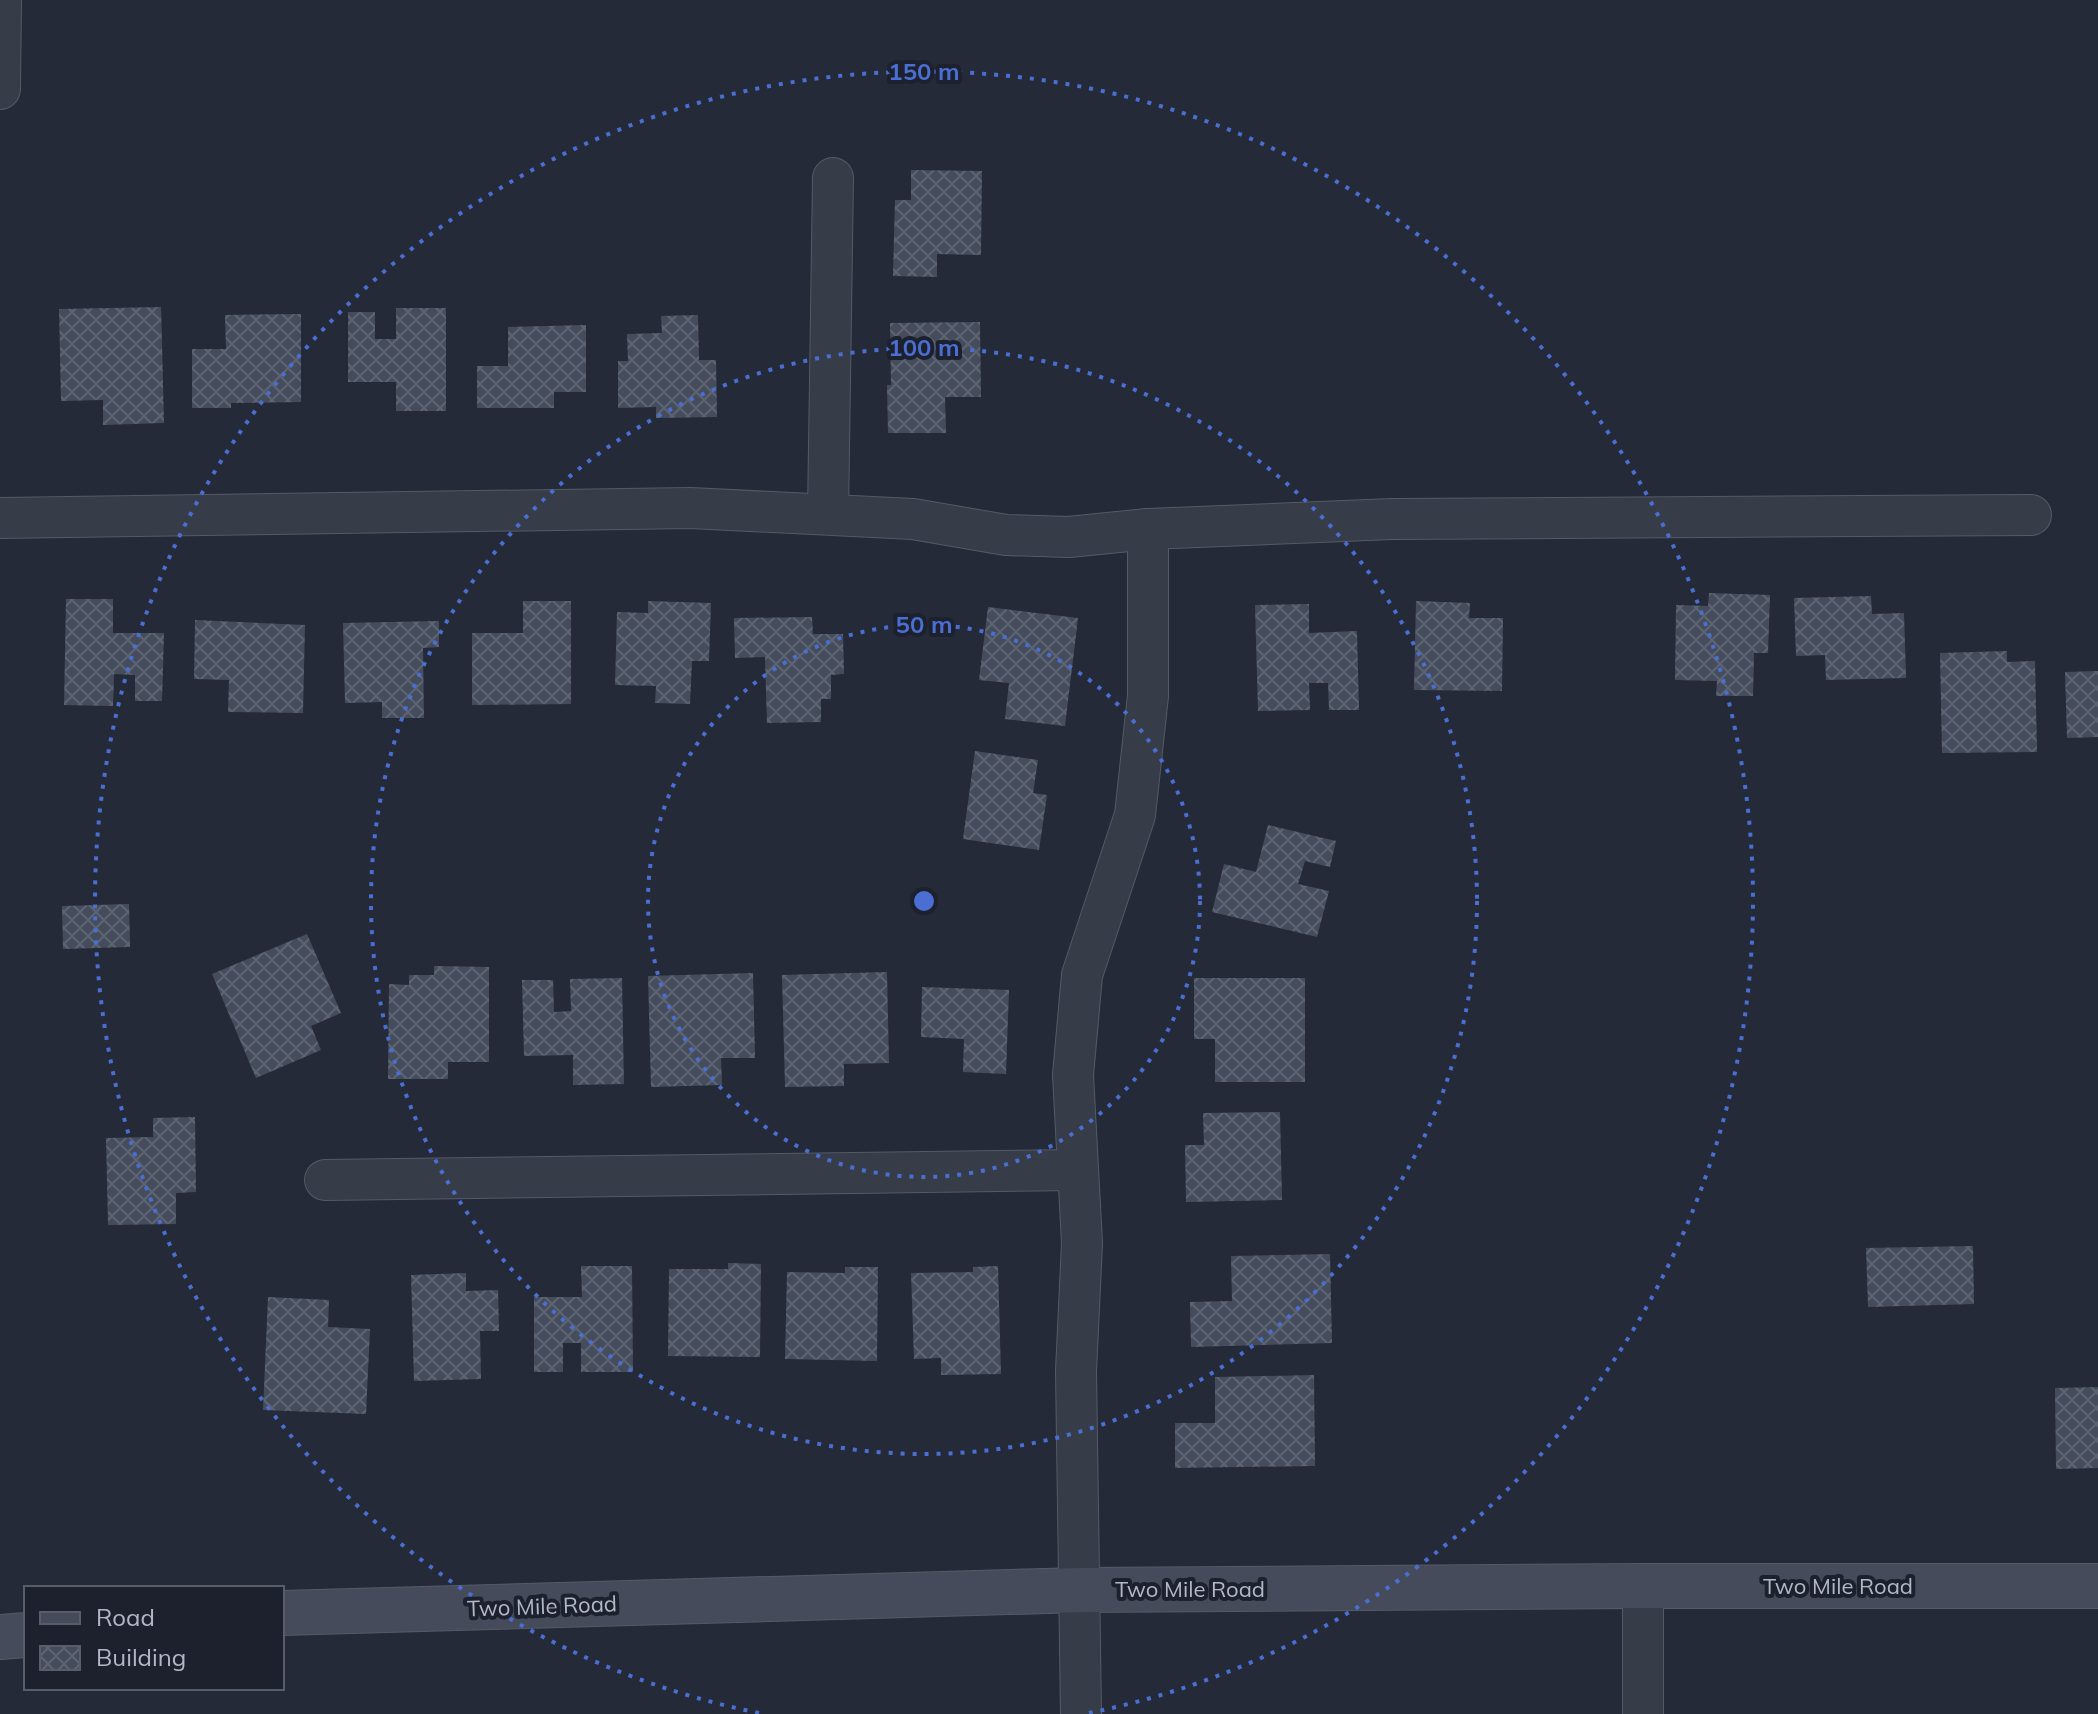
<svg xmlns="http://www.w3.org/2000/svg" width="2098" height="1714" viewBox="0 0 2098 1714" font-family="Mulish,sans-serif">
	<defs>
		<pattern id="building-cross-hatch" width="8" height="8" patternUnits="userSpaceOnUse" patternTransform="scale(2)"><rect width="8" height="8" fill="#454d5d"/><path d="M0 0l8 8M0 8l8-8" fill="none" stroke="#5d6473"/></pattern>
	</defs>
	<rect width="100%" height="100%" fill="#242a38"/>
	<!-- building -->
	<g fill="url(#building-cross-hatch)">
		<polygon points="911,170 982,171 981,255 937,254 937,277 893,276 895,200 911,200"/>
		<polygon points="161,307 164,423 103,425 103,400 61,401 59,309"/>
		<polygon points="396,308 446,308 446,411 396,411 396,382 348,382 348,312 375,312 375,339 396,339"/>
		<polygon points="301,314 301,402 231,403 231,408 192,408 192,349 226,349 225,315"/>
		<polygon points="698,315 699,360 716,360 717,417 656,418 656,407 618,408 618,361 628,361 627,334 662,333 661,316"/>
		<polygon points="980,322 981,397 945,397 946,433 888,433 887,385 891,385 890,323"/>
		<polygon points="586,325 586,392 554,392 554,408 477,408 477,366 508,366 508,327"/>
		<polygon points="1709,593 1770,595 1768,653 1754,653 1753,696 1716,696 1717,681 1675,680 1676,605 1708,606"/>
		<polygon points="1871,596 1872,614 1904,613 1906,678 1826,680 1825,655 1796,656 1794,598"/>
		<polygon points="66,599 113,599 113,633 164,633 162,701 135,701 135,675 114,674 113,706 64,705"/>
		<polygon points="523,601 571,601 571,704 472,705 472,633 523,633"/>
		<polygon points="648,601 711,603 709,661 692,661 690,704 655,703 656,686 615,685 617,612 648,613"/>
		<polygon points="1416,601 1470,603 1469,618 1503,618 1502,691 1414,690"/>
		<polygon points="1309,604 1309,633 1357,631 1359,710 1329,710 1328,683 1309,683 1310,710 1258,711 1255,605"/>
		<polygon points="988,607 1078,618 1065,726 1005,719 1009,683 979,680"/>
		<polygon points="812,617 813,634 843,634 844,674 831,675 831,699 821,699 821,722 767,723 765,657 735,658 734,618"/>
		<polygon points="195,620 305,625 303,713 228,712 229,680 194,679"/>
		<polygon points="439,621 439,647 423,648 424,718 382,718 382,702 345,703 343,623"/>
		<polygon points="2007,651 2007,662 2035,661 2037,752 1942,753 1940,653"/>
		<polygon points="2098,671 2098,737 2067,738 2065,672"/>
		<polygon points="975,751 1038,760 1033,793 1047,795 1039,850 963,839"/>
		<polygon points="1268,825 1336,841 1330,867 1305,861 1298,884 1329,891 1317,937 1212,912 1224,864 1256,872"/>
		<polygon points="129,904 130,947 63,949 62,906"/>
		<polygon points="307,934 341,1013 311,1026 321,1050 256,1078 212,974"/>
		<polygon points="434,966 489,967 489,1062 448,1062 448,1079 388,1079 389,984 409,985 409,975 434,975"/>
		<polygon points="887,972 889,1063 844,1064 844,1086 785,1087 782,975"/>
		<polygon points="753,973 755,1058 721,1058 722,1085 651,1087 648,976"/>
		<polygon points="622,978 624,1084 573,1085 573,1055 524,1056 522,980 553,980 554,1012 571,1011 570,979"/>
		<polygon points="1194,978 1305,978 1305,1082 1215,1082 1215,1039 1194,1039"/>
		<polygon points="922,987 1009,990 1006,1074 963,1072 964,1039 921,1037"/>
		<polygon points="1280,1112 1282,1200 1186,1202 1185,1145 1204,1145 1203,1113"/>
		<polygon points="195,1117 196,1192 176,1193 176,1224 108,1225 106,1138 153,1137 153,1118"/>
		<polygon points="1973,1246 1974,1304 1868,1307 1866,1248"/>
		<polygon points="1330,1254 1332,1343 1191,1347 1190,1302 1232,1301 1231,1256"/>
		<polygon points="728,1263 761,1264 760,1357 668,1356 669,1269 728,1269"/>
		<polygon points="581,1266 632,1266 633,1372 581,1372 581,1343 563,1343 563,1372 534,1372 534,1297 582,1297"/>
		<polygon points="998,1266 1001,1374 941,1375 941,1358 914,1359 911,1273 973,1272 973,1267"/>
		<polygon points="845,1267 878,1267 877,1361 785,1359 787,1272 845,1273"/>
		<polygon points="466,1273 466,1291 498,1290 499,1331 480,1331 481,1379 414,1381 411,1275"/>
		<polygon points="268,1297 329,1300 328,1327 370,1329 366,1414 263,1410"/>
		<polygon points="1314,1375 1315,1466 1175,1468 1175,1423 1215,1423 1215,1377"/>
		<polygon points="2098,1387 2098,1468 2056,1469 2055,1388"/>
	</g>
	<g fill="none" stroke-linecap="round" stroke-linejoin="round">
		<!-- street casing -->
		<g stroke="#555a66" stroke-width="42">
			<g id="street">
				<polyline points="0,89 1,0"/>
				<polyline points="828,514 833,178"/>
				<polyline points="0,518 690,508 913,519 1006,535 1069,537 1148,529 1392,519 2031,515"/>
				<polyline points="325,1180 1078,1170"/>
				<polyline points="1643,1586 1643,1714"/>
				<polyline points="1081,1714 1076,1371 1082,1243 1073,1075 1082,975 1135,815 1148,696 1148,529"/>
			</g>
		</g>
		<!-- secondary casing -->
		<g stroke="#555a66" stroke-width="46">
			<g id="secondary">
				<polyline points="282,1613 1081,1590 1643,1586 2098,1586"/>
				<polyline points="0,1637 26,1635"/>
			</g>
		</g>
		<!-- street -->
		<use href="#street" stroke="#373c49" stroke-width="40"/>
		<!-- secondary -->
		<use href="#secondary" stroke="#464b5b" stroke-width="44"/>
	</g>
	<!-- distance rings -->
	<g fill="none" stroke="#4a6ed2" stroke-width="4" stroke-dasharray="4 8">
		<circle cx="924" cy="901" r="276"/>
		<circle cx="924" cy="901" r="553"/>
		<path d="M759 1713A829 829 0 1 1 1089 1713"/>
	</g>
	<g text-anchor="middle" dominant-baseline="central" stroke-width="8" stroke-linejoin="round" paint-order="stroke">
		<!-- street labels -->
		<g font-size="22" fill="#b2b7c5" stroke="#1c212d">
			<text x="1838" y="1586">Two Mile Road</text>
			<text x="1190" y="1589">Two Mile Road</text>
			<text transform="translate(542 1606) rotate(-2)">Two Mile Road</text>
		</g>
	</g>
	<circle cx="924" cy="901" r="12" fill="#4a6ed2" stroke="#1c212d" stroke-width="4"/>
	<g font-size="24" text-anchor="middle" font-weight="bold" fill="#4a6ed2" stroke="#1c212d" stroke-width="8" stroke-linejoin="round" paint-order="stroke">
		<text x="924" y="80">150 m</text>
		<text x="924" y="356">100 m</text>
		<text x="924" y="633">50 m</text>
	</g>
	<!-- legend -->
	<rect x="24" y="1586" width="260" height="104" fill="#1c212d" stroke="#585d6a" stroke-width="2"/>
	<rect x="40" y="1612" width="40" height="12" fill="#464b5b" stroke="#585d6a" stroke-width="2"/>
	<text x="96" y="1626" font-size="24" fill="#b2b7c5">Road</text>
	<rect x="40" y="1646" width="40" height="24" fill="url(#building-cross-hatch)" stroke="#585d6a" stroke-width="2"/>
	<text x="96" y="1666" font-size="24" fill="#b2b7c5">Building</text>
</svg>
